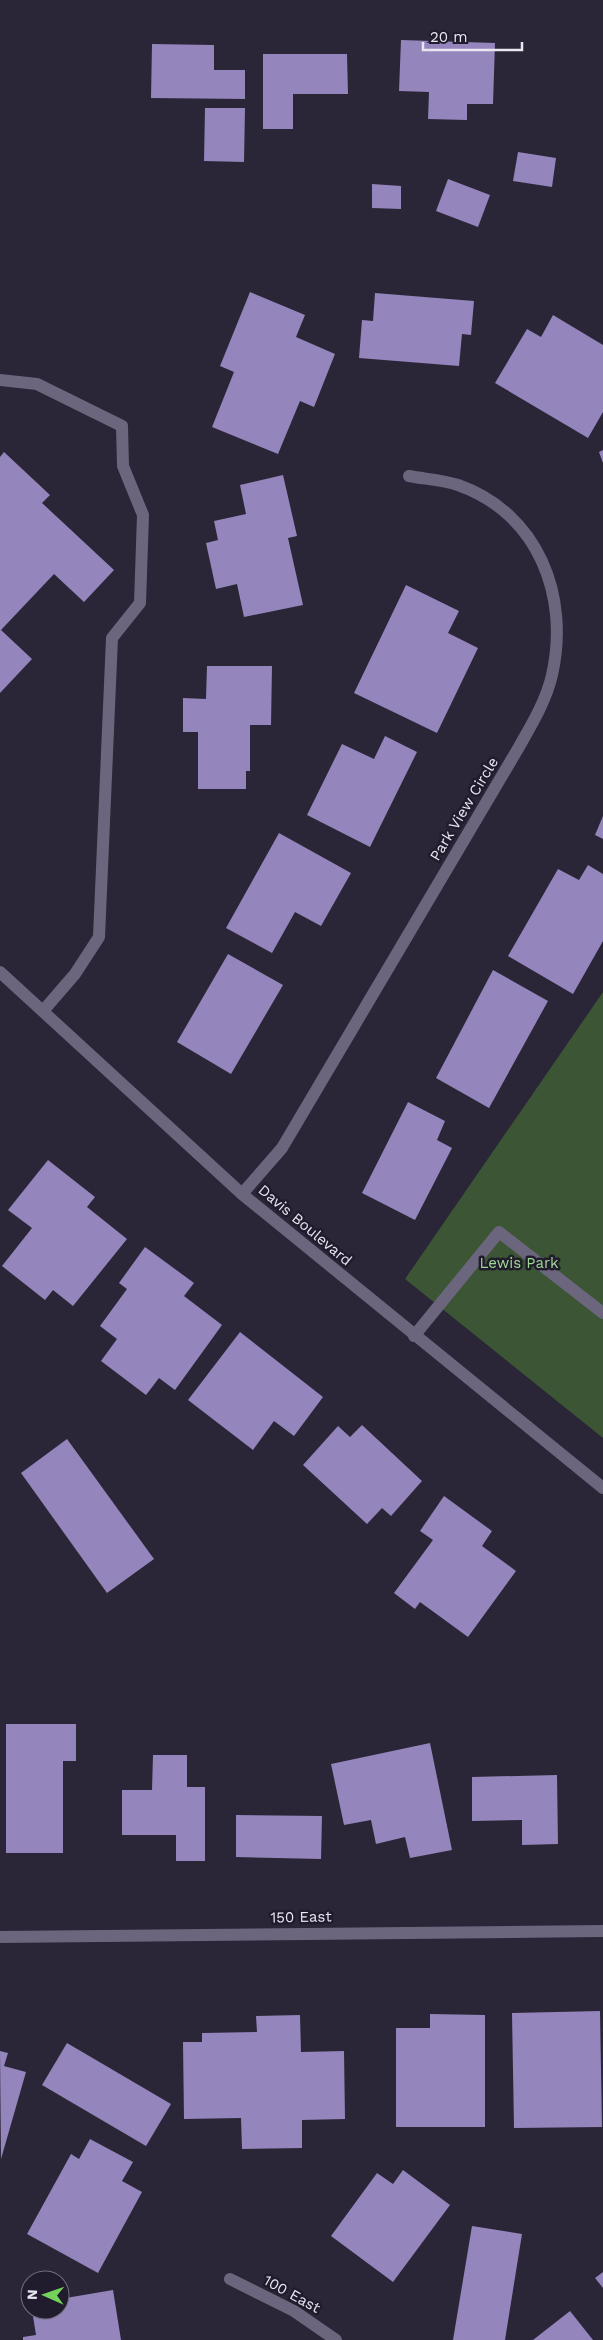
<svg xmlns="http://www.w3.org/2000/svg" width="603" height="2340" viewBox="0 0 603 2340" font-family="'Work Sans',sans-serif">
	<rect width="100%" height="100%" fill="#2a2637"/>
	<!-- green -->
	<polygon fill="#3b5535" points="603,992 603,1438 405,1279"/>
	<!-- building -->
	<g fill="#9485bc">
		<polygon points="401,40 495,43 493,104 467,104 467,120 428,119 429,92 399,91"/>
		<polygon points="152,44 214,45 214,70 245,70 245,99 151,98"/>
		<polygon points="263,54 347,54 348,94 293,94 293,129 263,129"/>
		<polygon points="205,108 245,108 244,162 204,161"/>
		<polygon points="518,152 556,158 552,187 513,181"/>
		<polygon points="448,179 490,195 478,227 436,211"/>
		<polygon points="372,184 401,186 401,209 372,208"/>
		<polygon points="250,292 305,315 296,337 335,354 314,407 300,401 278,454 212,427 234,372 220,366"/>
		<polygon points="375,293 474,301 471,335 462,334 459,366 359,358 362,320 373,321"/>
		<polygon points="553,315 603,345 603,412 588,438 495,383 527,329 541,337"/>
		<polygon points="603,450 603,463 599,452"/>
		<polygon points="4,452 50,495 42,503 114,570 84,602 54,574 1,630 32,659 0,693 0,457"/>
		<polygon points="283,475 297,536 288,538 303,605 244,617 237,584 216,589 206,543 218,540 214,521 246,514 240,485"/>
		<polygon points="406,585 459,611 448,633 478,648 437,733 354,693"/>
		<polygon points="207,666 272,666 271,725 250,725 250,771 246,771 246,789 198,789 198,732 183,732 183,698 206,699"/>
		<polygon points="385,736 417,752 370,847 307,815 342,744 374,759"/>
		<polygon points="603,816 603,839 595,835"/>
		<polygon points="279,833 351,873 321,926 295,912 272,953 226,928"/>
		<polygon points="588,865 603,874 603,941 573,994 508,956 558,869 579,880"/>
		<polygon points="228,954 283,985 231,1074 177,1042"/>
		<polygon points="493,970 548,1001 489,1108 436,1078"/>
		<polygon points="408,1102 445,1121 437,1140 452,1148 415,1220 362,1193"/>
		<polygon points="48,1160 95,1197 87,1207 127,1239 73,1306 53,1290 45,1300 2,1266 32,1228 8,1210"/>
		<polygon points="145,1247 194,1283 184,1296 222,1325 175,1390 159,1378 146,1395 101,1361 117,1339 100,1326 127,1289 119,1283"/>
		<polygon points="240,1332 323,1397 294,1436 274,1421 253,1450 188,1400"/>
		<polygon points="362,1425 422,1481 391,1516 382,1508 367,1524 303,1465 338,1426 350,1437"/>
		<polygon points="67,1439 154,1559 107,1593 21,1473"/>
		<polygon points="444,1496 492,1531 482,1546 516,1571 468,1637 420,1602 415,1609 394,1593 433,1540 420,1531"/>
		<polygon points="6,1724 76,1724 76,1761 63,1761 63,1853 6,1853"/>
		<polygon points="430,1743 452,1850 410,1858 405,1837 376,1844 371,1820 344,1825 331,1764"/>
		<polygon points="153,1755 187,1755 187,1787 205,1787 205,1861 176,1861 176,1835 122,1835 122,1790 152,1790"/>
		<polygon points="557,1775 558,1844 522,1845 522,1820 472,1821 472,1777"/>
		<polygon points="236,1815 322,1816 321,1859 236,1857"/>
		<polygon points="600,2011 602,2127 514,2128 512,2013"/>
		<polygon points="430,2014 485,2015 485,2127 396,2127 396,2028 430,2028"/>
		<polygon points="300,2015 301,2052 344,2051 345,2119 302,2120 302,2148 242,2149 241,2118 184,2119 183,2042 202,2042 202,2033 257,2032 256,2016"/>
		<polygon points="67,2043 171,2104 146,2146 42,2085"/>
		<polygon points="0,2051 8,2053 4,2066 26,2072 1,2159"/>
		<polygon points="90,2139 133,2162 122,2181 142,2192 98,2273 27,2234 71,2154 79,2159"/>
		<polygon points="403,2170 450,2205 393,2282 331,2236 377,2173 393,2184"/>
		<polygon points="472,2226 522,2234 505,2340 453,2340"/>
		<polygon points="603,2272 603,2288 595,2278"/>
		<polygon points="113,2290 121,2340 23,2340 23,2337 36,2335 32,2310 60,2310 60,2299"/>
		<polygon points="570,2311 593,2340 533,2340"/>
	</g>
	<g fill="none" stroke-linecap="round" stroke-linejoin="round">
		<!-- service -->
		<g stroke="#6b667d" stroke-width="12">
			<polyline points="0,380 37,384 122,426 123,466 143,515 140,603 112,638 99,937 75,974 43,1011"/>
			<polyline points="414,1336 499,1232 603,1313"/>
		</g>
		<!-- minor -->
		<g stroke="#6b667d" stroke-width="12">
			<path d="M242,1194L282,1148L519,747C532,724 546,701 552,675C570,596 538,513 458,485C443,480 425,479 409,476"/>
			<polyline points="0,1937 603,1931"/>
			<polyline points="230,2279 294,2311 336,2340"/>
		</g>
		<!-- tertiary -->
		<polyline stroke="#6b667d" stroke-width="12" points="0,972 242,1194 603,1488"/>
	</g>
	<g text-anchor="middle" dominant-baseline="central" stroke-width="5" stroke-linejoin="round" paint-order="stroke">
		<!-- street labels -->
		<g font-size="15" fill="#e9e6f2" stroke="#211c2d">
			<text transform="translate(464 809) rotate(-59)">Park View Circle</text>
			<text transform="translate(305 1225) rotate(40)">Davis Boulevard</text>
			<text transform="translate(301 1917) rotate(-1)">150 East</text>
			<text transform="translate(292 2294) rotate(29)">100 East</text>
		</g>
		<!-- park labels -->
		<g font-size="15" fill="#9fd892" stroke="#211c2d">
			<text x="519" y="1263">Lewis Park</text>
		</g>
	</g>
	<!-- north arrow -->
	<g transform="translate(45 2295) rotate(272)"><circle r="24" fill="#211c2d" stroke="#716d7c"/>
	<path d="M0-4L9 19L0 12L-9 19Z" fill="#73d25c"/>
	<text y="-8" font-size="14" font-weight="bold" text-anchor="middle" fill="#e9e6f2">N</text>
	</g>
	<!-- scale -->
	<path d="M423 42v8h99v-8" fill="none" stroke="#e9e6f2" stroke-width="2.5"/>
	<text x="430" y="42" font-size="15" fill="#e9e6f2" stroke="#211c2d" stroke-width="4" paint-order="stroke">20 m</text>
</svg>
